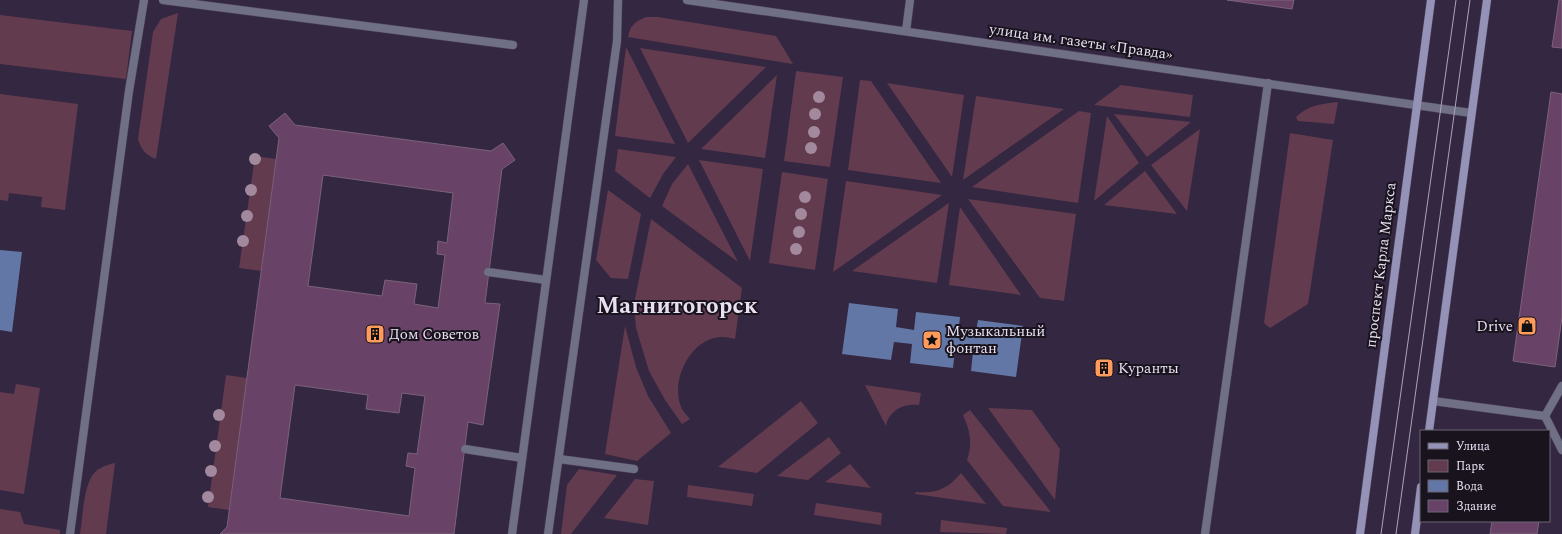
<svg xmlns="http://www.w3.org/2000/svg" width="1562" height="534" viewBox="0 0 1562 534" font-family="Spectral,serif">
	<rect width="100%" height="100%" fill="#342741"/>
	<!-- green -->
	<g fill="#633b4f">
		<path d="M178,13L156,159C145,155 141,149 138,139L153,32L161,19Z"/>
		<polygon points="0,15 132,31 126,79 0,64"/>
		<path d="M646,17H658L776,36L793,64L628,37C630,25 635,22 646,17Z"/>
		<polygon points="626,47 675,144 615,136"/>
		<polygon points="640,48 766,67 688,143"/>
		<polygon points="796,71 843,77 830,167 784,161"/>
		<polygon points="777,75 765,158 701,149"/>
		<polygon points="860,80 871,81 941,183 848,170"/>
		<polygon points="887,83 964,95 952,177"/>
		<polygon points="1121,85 1193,95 1190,117 1094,105"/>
		<polygon points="0,94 78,104 65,210 41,207 42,197 9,193 8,201 0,200"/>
		<polygon points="976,96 1064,109 963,180"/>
		<path d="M1338,102L1334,124L1298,121L1296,117C1309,105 1321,104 1338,102Z"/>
		<polygon points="1079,111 1091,113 1078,203 972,187"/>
		<polygon points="1114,114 1191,122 1147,157"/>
		<polygon points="1107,116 1139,163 1094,201"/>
		<polygon points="1200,129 1187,211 1151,165"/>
		<polygon points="1290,133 1333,140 1308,304 1270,328 1264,323"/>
		<polygon points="618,149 676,157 663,174 650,198 615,171"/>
		<polygon points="255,156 276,159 261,271 239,268"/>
		<polygon points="699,160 763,169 750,261"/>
		<polygon points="688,164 738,262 662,206 672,184"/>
		<polygon points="1145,171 1177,214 1104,205"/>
		<polygon points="782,172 828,179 815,270 769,263"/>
		<polygon points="846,181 942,195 833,272"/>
		<polygon points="608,190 641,214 628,279 611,278 596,260"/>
		<polygon points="968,199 1076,214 1064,301 1040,298"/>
		<polygon points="949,203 937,283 852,271"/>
		<polygon points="960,207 1021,295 949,285"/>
		<path d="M651,219L742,288L735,339C728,337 721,336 714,338C687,345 670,384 682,409C684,412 687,416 690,419L682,424L665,400L649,371L636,328L634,304Z"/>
		<polygon points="625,326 636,367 648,396 671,433 637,461 605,454"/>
		<polygon points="226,375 247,378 229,510 208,507"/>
		<polygon points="16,384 40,388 24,494 0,490 0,392 14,394"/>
		<path d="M865,385L921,393L919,405C904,403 889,410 886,426Z"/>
		<polygon points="801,401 818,423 757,473 718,467"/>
		<polygon points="988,408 1032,410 1060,449 1055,500"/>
		<path d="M970,410L1051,512L1003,506L967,460C973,443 970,431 963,415Z"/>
		<polygon points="829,437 841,453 808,480 777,476"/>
		<path d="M115,463L106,534H80C83,517 83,485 95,472C100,467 109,464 115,463Z"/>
		<polygon points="850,464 871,488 825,482"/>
		<polygon points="579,469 617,475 571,534 561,534 567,485"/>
		<path d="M961,473L986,504L915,494L916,492C936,494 949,488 961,473Z"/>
		<polygon points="635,479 654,481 648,525 604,518"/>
		<polygon points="688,485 754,494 752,506 687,497"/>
		<polygon points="816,503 882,513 881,525 814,515"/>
		<polygon points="0,509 20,512 24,524 60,530 60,534 0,534"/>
		<polygon points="941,520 1007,528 1006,534 940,532"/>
	</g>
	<!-- water -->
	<g fill="#6277a5">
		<polygon points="0,250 22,252 12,332 0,330"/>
		<polygon points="849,303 898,309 896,327 914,330 916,312 960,317 958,335 975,337 978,320 1023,326 1016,377 971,371 973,352 955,350 953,368 910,363 912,344 894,342 891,360 842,354"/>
	</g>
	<!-- building -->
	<g fill="#694268" stroke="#7c627a" fill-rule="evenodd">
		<polygon points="1227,0 1294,0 1292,9"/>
		<polygon points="1559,0 1562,0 1562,48 1552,47"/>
		<polygon points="1551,92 1562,94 1562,317 1555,367 1513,361"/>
		<path d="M285,113L295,125L491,151L503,143L515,160L502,169L485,303L500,304L483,425L468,422L454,534H220L227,527L279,138L269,126ZM323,175L453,193L447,243L438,241L437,254L445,255L438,308L414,304L417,284L385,280L382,296L308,286ZM295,385L368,395L366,409L399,413L402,393L425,396L417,454L408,453L406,466L415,468L409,516L280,498Z"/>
		<polygon points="1099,362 1111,364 1109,374 1097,373"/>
		<polygon points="1492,521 1539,521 1537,534 1490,534"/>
	</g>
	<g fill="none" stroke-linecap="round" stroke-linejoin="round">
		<!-- service casing -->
		<g stroke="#51455d" stroke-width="9">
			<g id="service">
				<polyline points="163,0 513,45"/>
				<polyline points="906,31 910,0"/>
				<polyline points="488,272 546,280"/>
				<polyline points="1562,386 1545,416 1562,450"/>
				<polyline points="1433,401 1545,416"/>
				<polyline points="465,449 522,458"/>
				<polyline points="559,459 634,469"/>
				<polyline points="70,534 129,91 144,0"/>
				<polyline points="512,534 584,0"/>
				<polyline points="548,534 617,41 618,0"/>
				<polyline points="1205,534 1268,83"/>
			</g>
		</g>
		<!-- tertiary casing -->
		<g stroke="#51455d" stroke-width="9">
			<polyline id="tertiary" points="687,0 1471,113"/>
		</g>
		<!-- secondary casing -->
		<g stroke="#51455d" stroke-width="9">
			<g id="secondary">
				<polyline points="1429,431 1487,0"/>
				<polyline points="1360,534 1431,0"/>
				<polyline points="1415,534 1421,487"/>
			</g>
		</g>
		<!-- service -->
		<use href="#service" stroke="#6f6f85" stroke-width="8"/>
		<!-- tertiary -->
		<use href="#tertiary" stroke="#6f6f85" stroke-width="8"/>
		<!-- secondary -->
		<use href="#secondary" stroke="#9493b7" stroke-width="8"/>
		<!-- tram -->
		<g stroke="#ada4b8" stroke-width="1">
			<polyline points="1381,534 1456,0"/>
			<polyline points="1396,534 1470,0"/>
		</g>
	</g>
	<!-- trees -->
	<g fill="#a2899d">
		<circle cx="819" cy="97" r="6"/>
		<circle cx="815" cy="114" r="6"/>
		<circle cx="814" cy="132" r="6"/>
		<circle cx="811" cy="148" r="6"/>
		<circle cx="255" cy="159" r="6"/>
		<circle cx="251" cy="190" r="6"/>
		<circle cx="805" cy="197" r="6"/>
		<circle cx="801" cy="214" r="6"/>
		<circle cx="247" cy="216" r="6"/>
		<circle cx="799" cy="232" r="6"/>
		<circle cx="243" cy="241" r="6"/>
		<circle cx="796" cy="249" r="6"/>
		<circle cx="219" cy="415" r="6"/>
		<circle cx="215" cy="446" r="6"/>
		<circle cx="211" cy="471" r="6"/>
		<circle cx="208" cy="497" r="6"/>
	</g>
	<!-- icons -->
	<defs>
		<g id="shop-square" transform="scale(1)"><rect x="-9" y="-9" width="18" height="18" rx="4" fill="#ff9b5b" stroke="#19131e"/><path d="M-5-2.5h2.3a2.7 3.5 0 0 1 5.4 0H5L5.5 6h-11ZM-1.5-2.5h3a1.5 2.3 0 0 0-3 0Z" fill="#111"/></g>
		<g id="building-square" transform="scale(1)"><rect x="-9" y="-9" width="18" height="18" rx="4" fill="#ff9b5b" stroke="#19131e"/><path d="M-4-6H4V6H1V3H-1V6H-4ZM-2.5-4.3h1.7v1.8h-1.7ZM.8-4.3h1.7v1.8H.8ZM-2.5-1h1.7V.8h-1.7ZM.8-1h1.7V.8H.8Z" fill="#111"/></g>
		<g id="sight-square" transform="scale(1)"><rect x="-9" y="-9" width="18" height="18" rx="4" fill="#ff9b5b" stroke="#19131e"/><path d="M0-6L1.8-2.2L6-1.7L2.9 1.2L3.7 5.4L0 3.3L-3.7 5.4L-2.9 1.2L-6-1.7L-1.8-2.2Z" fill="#111"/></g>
	</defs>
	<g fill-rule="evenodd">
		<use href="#shop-square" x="1527" y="326"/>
		<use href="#building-square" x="375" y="334"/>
		<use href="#sight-square" x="932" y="340"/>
		<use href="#building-square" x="1104" y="368"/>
	</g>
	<g text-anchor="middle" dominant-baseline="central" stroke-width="4" stroke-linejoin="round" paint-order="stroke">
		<!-- street labels -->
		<g font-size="15" fill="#e8e0f1" stroke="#19131e">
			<text transform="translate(1081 42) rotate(8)">улица им. газеты «Правда»</text>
			<text transform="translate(1381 265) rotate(-83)">проспект Карла Маркса</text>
		</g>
		<!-- poi labels -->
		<g font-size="15" fill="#e8e0f1" stroke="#19131e" text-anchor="start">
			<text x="1513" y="326" text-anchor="end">Drive</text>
			<text x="946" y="331">Музыкальный<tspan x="946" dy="17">фонтан</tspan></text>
			<text x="389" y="334">Дом Советов</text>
			<text x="1118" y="368">Куранты</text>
		</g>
		<!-- town labels -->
		<g font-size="23" font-weight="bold" fill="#e8e0f1" stroke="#19131e">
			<text x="677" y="306">Магнитогорск</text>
		</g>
	</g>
	<!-- legend -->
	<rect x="1420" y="430" width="130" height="92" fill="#19131e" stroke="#6c6572"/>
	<rect x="1428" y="443" width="20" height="6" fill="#9493b7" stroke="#6c6572"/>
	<text x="1456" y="450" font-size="12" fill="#e8e0f1">Улица</text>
	<rect x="1428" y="460" width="20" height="12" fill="#633b4f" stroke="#6c6572"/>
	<text x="1456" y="470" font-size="12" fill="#e8e0f1">Парк</text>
	<rect x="1428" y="480" width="20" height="12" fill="#6277a5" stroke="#6c6572"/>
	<text x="1456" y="490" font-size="12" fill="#e8e0f1">Вода</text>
	<rect x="1428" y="500" width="20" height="12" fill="#694268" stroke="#6c6572"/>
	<text x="1456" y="510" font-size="12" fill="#e8e0f1">Здание</text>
</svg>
